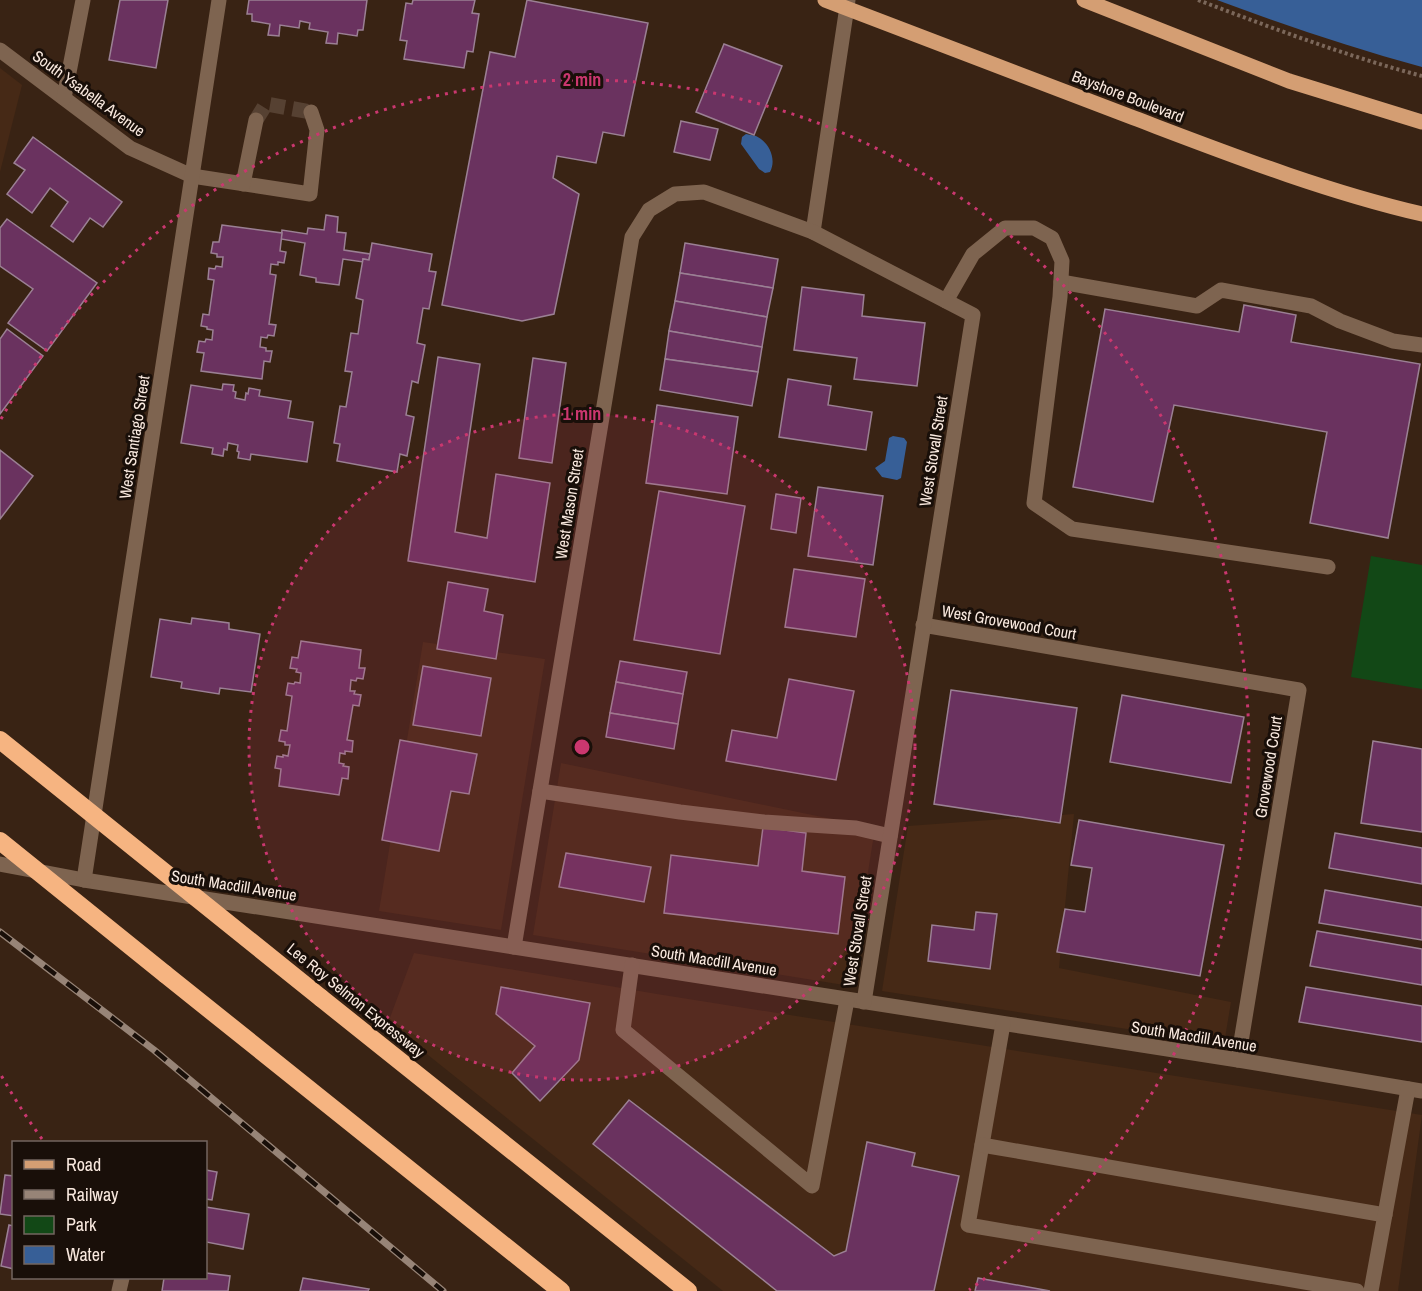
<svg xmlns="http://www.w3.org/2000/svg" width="1422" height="1291" viewBox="0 0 1422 1291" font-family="'Archivo Narrow',sans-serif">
	<rect width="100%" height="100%" fill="#392314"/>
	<!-- built -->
	<g fill="#462916">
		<polygon points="0,68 22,85 0,172"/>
		<polygon points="423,642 545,659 501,930 379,911"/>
		<polygon points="561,763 875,828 850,986 533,935"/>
		<polygon points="1074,814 1059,968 1231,1002 1224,1044 882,991 908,826"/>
		<polygon points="414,953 657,994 1422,1115 1398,1291 723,1291 388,1023"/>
	</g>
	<!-- green -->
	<polygon fill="#124816" points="1371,556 1422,565 1422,689 1351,677"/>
	<!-- water -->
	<g fill="#375f97">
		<path d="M1217,0H1422V67C1353,48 1284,25 1217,0Z"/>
		<path d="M746,134C749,135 753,135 756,136C769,142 777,159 770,172L765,173L759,169L741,144L742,137Z"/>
		<polygon points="893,436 904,438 907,442 901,478 897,480 882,477 875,468 885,461 889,438"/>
	</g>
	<!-- building -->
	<g fill="#6a325f" stroke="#9b8094" stroke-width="1.5">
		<polygon points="120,0 168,0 156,68 109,60"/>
		<polygon points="249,0 367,0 363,30 358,30 357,36 338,33 337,44 326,43 328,32 309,29 310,23 300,21 299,28 280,25 279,36 268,35 270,24 252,21 252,14 247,14"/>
		<polygon points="413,0 475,0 472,13 479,14 473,52 467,51 464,68 404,59 407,41 400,40 406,3 412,4"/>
		<polygon points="527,0 648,23 624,136 603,132 596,163 557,156 553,178 579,194 554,314 522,321 442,305 490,52 515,57"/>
		<polygon points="724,44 782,66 754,135 696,112"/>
		<polygon points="681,121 718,129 710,160 674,152"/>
		<polygon points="33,137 122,202 103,227 90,218 73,242 51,226 68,202 50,188 32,213 7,194 25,170 14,163"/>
		<polygon points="326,215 338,217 337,232 346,233 344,250 370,254 369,260 363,259 363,262 343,259 339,285 316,282 316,278 300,275 305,243 281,239 282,230 307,234 308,228 324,230"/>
		<polygon points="7,219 97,283 47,351 8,323 33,289 0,266 0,228"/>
		<polygon points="222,225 282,233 280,251 286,252 284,263 278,262 278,265 271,264 270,274 276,275 269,324 276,325 274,336 268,335 267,338 261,337 260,347 266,348 266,351 272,351 270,362 264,361 262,379 201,371 204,353 197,352 199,341 205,342 206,339 212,340 213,330 207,329 207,327 201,326 203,314 209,315 214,280 208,279 209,268 215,269 216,266 222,267 223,257 217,257 217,254 211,253 213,242 219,242"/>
		<polygon points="372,243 432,254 429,271 436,272 429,309 423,308 417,343 425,345 418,383 412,381 406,415 414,417 407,456 400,454 397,472 337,461 340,444 334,443 340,406 346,407 352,372 345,371 351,333 358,334 363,300 356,298 363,259 369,260"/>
		<polygon points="685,243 778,259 773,288 680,273"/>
		<polygon points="680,273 773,288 767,317 675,301"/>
		<polygon points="802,287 864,295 862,316 925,323 917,386 854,379 857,358 794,350"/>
		<polygon points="675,301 767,317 762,347 669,331"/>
		<polygon points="1244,305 1296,315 1291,342 1420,364 1388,538 1310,523 1327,432 1174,405 1153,502 1073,487 1105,309 1239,332"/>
		<polygon points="7,329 43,356 0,414 0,339"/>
		<polygon points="669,331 762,347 758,372 665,359"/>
		<polygon points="438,357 480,364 455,532 487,538 496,474 550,483 535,582 408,561"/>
		<polygon points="533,358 566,363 552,463 519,458"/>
		<polygon points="665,359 758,372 752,406 660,390"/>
		<polygon points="788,379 831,386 828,405 872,412 866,450 779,437"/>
		<polygon points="223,384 234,385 233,391 236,392 235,398 245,400 246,393 248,394 249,388 260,390 259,396 291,401 288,418 313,422 307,462 251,454 250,460 238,458 239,452 237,451 238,445 228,443 227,450 224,449 223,456 212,454 213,448 181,443 191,385 222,390"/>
		<polygon points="657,405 738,417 727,494 646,483"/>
		<polygon points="0,450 33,476 0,519"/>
		<polygon points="818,487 883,496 873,565 808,556"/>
		<polygon points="659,491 745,506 720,654 634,640"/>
		<polygon points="776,494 801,498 796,533 771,529"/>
		<polygon points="794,569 865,579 856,637 785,627"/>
		<polygon points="448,582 488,589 484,611 503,615 496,659 437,649"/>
		<polygon points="192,618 229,623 229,629 260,634 251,692 220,688 219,694 181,688 182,682 151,677 160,619 191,624"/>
		<polygon points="301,641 361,650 359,668 365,668 363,679 357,678 356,681 351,680 350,691 355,691 354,694 361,695 359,706 353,705 347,740 353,741 352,752 345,751 345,754 340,753 339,763 344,764 343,766 349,767 348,779 342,778 339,795 279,786 281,769 275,768 277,756 283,757 283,755 288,756 290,745 285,745 285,742 279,741 281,730 287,731 292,696 286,695 288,683 294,684 295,682 300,683 301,673 296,672 297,669 290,668 292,657 298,658"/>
		<polygon points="620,661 687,672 683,694 616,682"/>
		<polygon points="423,666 491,678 481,736 413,725"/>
		<polygon points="789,679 854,691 836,780 726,761 732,730 777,738"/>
		<polygon points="616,682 683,694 678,724 610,713"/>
		<polygon points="951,690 1077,708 1060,823 934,804"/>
		<polygon points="1122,695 1244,717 1231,783 1110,762"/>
		<polygon points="610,713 678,724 674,749 606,737"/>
		<polygon points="400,740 477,754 469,794 451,791 439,851 382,840"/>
		<polygon points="1373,741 1422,749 1422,832 1361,823"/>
		<polygon points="1079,820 1224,845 1200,976 1057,952 1065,909 1085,912 1092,868 1071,865"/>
		<polygon points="763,827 806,833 802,871 845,877 838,934 664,913 671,855 758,866"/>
		<polygon points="1335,833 1422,848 1422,884 1329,868"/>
		<polygon points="566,853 651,867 644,902 559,887"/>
		<polygon points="1325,890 1422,907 1422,940 1319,923"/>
		<polygon points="976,912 997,914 990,969 928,961 932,925 974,930"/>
		<polygon points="1317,931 1422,949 1422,985 1310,966"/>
		<polygon points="501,987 590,1003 579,1060 540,1101 512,1073 535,1046 496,1014"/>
		<polygon points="1306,987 1422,1006 1422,1042 1299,1022"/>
		<polygon points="629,1100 834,1256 846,1251 867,1142 915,1153 912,1166 959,1176 934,1291 777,1291 593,1144"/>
		<polygon points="206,1170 217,1172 212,1200 206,1199"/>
		<polygon points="5,1175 14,1176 14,1216 0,1214"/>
		<polygon points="206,1207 249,1214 243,1249 206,1242"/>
		<polygon points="9,1225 14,1226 14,1269 1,1266"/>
		<polygon points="206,1273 230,1276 228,1291 162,1291 164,1278 206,1278"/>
		<polygon points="303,1278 369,1289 368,1291 300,1291"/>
		<polygon points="978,1278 1050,1291 975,1291"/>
	</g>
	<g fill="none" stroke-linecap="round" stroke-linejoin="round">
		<!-- minor-tunnel -->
		<polyline stroke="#564132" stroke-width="15" stroke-dasharray="15 8" stroke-linecap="butt" points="256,120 266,104 311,112"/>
		<!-- path -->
		<path stroke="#7b675a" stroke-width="4" stroke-dasharray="3 3" stroke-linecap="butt" d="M1198,0C1272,28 1346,56 1422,76"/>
		<!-- minor -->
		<g stroke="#7e6450" stroke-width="15">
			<polyline points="0,50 130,148 192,176 310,194 317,130 311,112"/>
			<polyline points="64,98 83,0"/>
			<polyline points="243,184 256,120"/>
			<polyline points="813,232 848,0"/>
			<polyline points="1061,282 1197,306 1221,290 1311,306 1340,321 1393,341 1422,345"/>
			<polyline points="946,301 973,254 1005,228 1034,228 1052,238 1062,261 1060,297 1034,503 1072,529 1328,567"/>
			<polyline points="923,625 1299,690 1238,1060"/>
			<polyline points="540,791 680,812 764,822 856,828 890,836"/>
			<polyline points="0,864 84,880 1238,1060 1422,1091"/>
			<polyline points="84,880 219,0"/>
			<polyline points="514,947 632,237 649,210 675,194 704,192 813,232 973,315 864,1002"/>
			<polyline points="632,965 623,1030 812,1186 847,1000"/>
			<polyline points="1003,1024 968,1225 1357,1291"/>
			<polyline points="982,1145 1385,1215"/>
			<polyline points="119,1291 122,1278"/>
			<polyline points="1371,1291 1408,1089"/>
		</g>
		<!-- major -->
		<g stroke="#d49e73" stroke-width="15">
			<path d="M825,0C928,39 1031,79 1134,118C1229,154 1323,191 1422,214"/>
			<polyline points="1084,0 1289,81 1422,122"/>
		</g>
		<!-- highway -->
		<g stroke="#f6b481" stroke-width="18">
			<polyline points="165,974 561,1291"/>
			<polyline points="321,998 688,1291"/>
		</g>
		<!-- rail casing -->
		<g stroke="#978477" stroke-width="7">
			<polyline id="rail" points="0,932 154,1050 443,1291"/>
		</g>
		<!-- rail -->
		<use href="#rail" stroke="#190f09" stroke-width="4.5" stroke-dasharray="14" stroke-linecap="butt"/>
		<!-- highway-bridge -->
		<g stroke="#f6b481" stroke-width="18">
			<polyline points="0,740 321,998"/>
			<polyline points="0,841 165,974"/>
		</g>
	</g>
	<!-- distance rings -->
	<circle cx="582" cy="747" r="333" fill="#ca376f" fill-opacity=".12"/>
	<g fill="none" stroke="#ca376f" stroke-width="3" stroke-dasharray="3 6">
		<circle cx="582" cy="747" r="333"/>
		<path d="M42 1139A667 667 0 0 1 1 1075M1 419A667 667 0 1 1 969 1290"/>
	</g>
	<g text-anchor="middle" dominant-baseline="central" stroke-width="6" stroke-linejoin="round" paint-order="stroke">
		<!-- street labels -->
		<g font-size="16" fill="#f9e9df" stroke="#190f09">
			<text transform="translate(89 93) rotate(36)">South Ysabella Avenue</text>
			<text transform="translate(1128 96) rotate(21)">Bayshore Boulevard</text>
			<text transform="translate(134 437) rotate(-81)">West Santiago Street</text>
			<text transform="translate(933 451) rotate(-81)">West Stovall Street</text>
			<text transform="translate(569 504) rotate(-81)">West Mason Street</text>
			<text transform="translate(1009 622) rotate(10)">West Grovewood Court</text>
			<text transform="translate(1268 767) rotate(-81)">Grovewood Court</text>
			<text transform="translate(234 885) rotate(9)">South Macdill Avenue</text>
			<text transform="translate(857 931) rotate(-81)">West Stovall Street</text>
			<text transform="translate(714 960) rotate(9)">South Macdill Avenue</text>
			<text transform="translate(356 1000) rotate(39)">Lee Roy Selmon Expressway</text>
			<text transform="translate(1194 1036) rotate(9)">South Macdill Avenue</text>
		</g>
	</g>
	<circle cx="582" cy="747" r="9" fill="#ca376f" stroke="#190f09" stroke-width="3"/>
	<g font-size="18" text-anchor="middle" font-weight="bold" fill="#ca376f" stroke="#190f09" stroke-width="6" stroke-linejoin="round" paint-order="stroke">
		<text x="582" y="86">2 min</text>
		<text x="582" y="420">1 min</text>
	</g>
	<!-- legend -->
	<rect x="12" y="1141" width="195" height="138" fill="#190f09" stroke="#73665f" stroke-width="1.5"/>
	<rect x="24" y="1160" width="30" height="9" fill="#d49e73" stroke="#73665f" stroke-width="1.5"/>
	<text x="66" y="1171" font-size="18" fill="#f9e9df">Road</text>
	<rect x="24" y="1190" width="30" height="9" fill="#978477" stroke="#73665f" stroke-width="1.5"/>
	<text x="66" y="1201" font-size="18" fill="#f9e9df">Railway</text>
	<rect x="24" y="1216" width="30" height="18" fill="#124816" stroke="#73665f" stroke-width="1.5"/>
	<text x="66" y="1231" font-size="18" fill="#f9e9df">Park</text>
	<rect x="24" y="1246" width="30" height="18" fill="#375f97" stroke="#73665f" stroke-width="1.5"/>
	<text x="66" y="1261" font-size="18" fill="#f9e9df">Water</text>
</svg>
